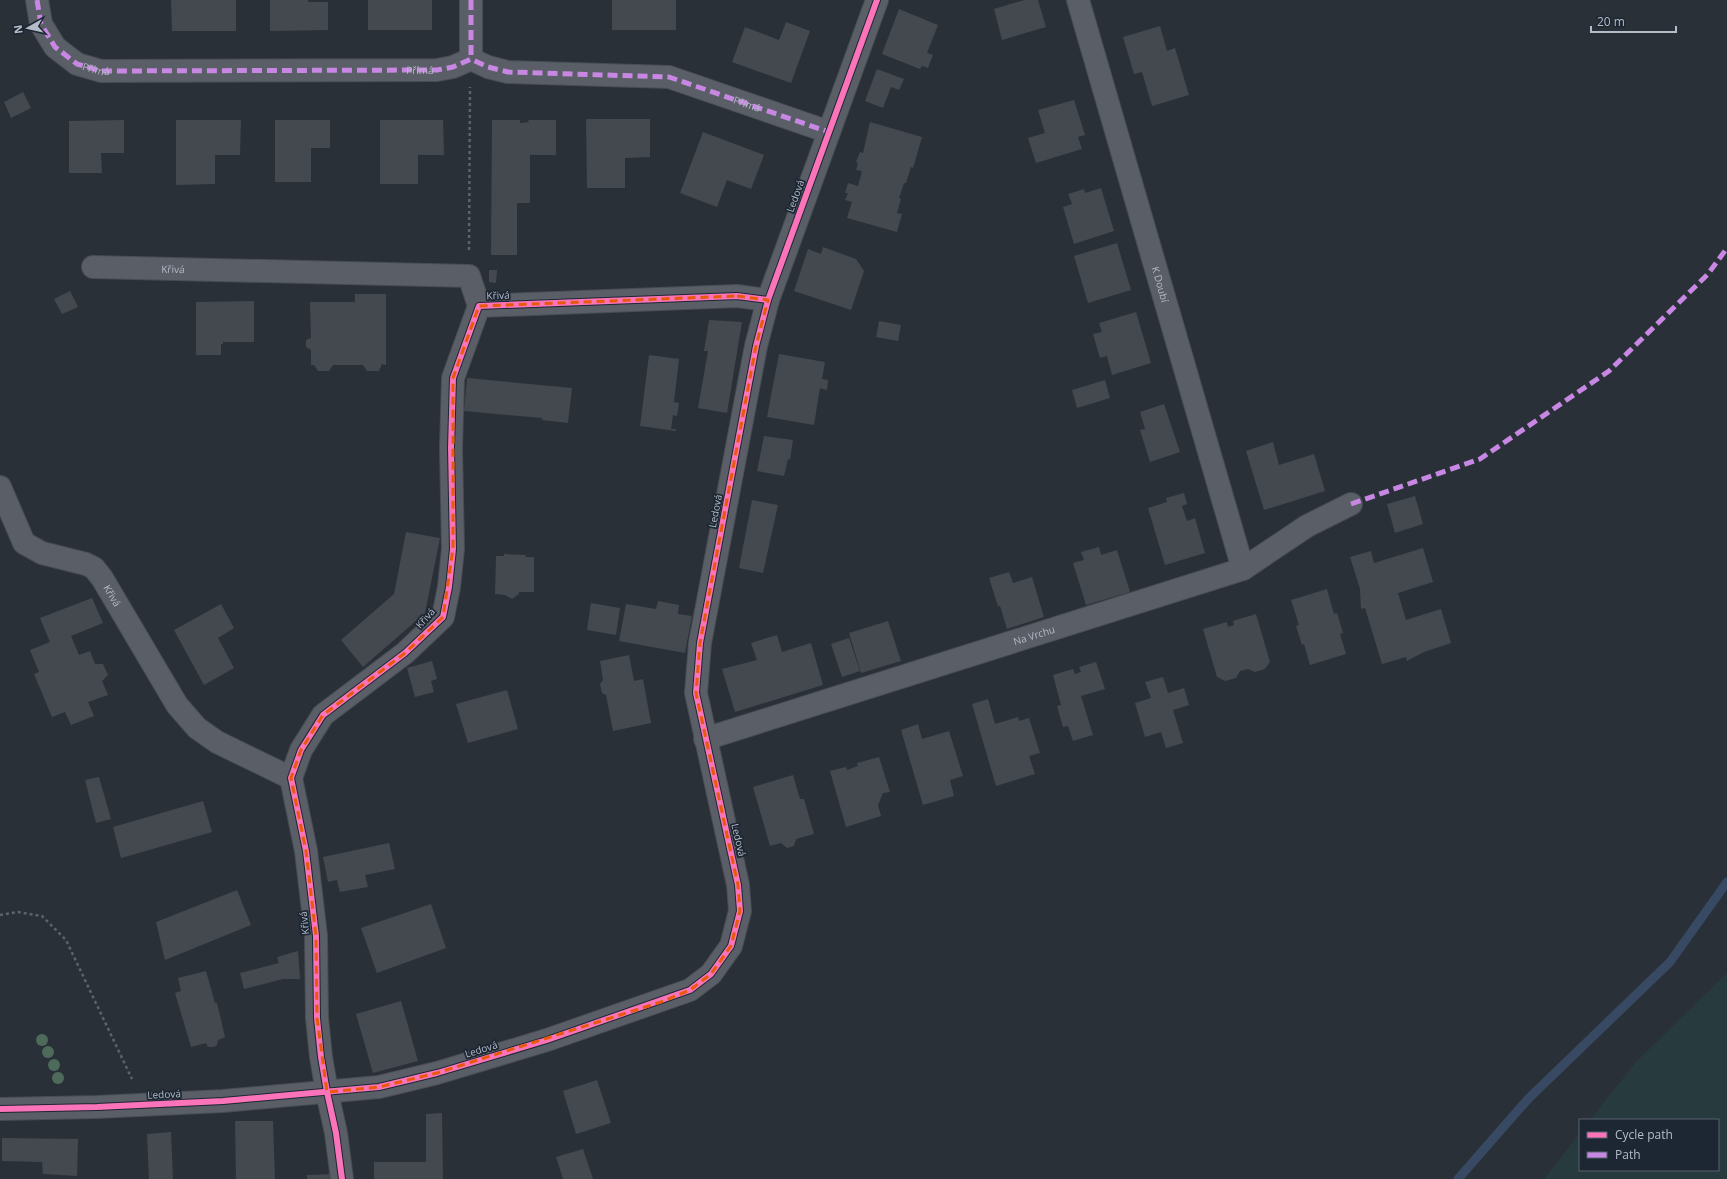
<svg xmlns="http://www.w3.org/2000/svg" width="1727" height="1179" viewBox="0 0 1727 1179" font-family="'Open Sans',sans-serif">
	<rect width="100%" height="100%" fill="#2a3038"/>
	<!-- green -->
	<polygon fill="#273a3e" points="1727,973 1727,1179 1544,1179 1580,1133 1580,1170 1718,1170 1718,1120 1590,1120 1636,1062"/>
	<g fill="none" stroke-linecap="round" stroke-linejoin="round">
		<!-- stream -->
		<polyline stroke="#384963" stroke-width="9" points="1458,1179 1528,1099 1670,962 1727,882"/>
	</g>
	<!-- building -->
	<g fill="#444950">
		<polygon points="171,0 236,0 236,31 172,31"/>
		<polygon points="270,0 308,0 308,2 328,2 328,30 270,31"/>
		<rect x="368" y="0" width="64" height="30"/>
		<rect x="612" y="0" width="64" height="30"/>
		<polygon points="1024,0 1038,0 1046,27 1002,40 994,9"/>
		<polygon points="899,9 938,25 927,53 933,55 928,68 922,66 920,69 882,54"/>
		<polygon points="786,22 810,31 791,83 732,62 745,27 779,40"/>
		<polygon points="1160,26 1167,51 1175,48 1189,95 1152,106 1142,72 1134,74 1123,37"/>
		<polygon points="877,69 904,79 899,90 891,87 883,108 865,101"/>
		<polygon points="23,92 31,108 11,118 4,102"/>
		<polygon points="1074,100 1085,135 1078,137 1082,149 1036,163 1028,138 1045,133 1038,110"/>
		<polygon points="586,119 650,119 650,157 625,158 625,188 587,188"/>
		<polygon points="124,120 124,153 101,153 102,173 69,173 69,121"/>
		<polygon points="176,120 241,120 240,155 215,155 215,184 176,185"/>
		<polygon points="275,120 330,120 330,148 311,148 311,182 275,182"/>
		<polygon points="380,120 443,120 444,155 418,155 418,184 380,184"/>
		<polygon points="492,120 520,120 520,123 529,122 528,120 556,120 556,155 530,155 530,203 517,203 517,255 491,255"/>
		<polygon points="870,122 922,137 913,168 911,167 906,183 904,183 899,198 901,199 897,213 902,214 897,232 847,218 852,202 845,200 848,193 845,193 848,183 858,186 862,171 856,170 858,163 856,162 860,152 863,153"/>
		<polygon points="703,132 764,155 751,189 727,180 717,207 680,193"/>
		<polygon points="1101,188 1114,231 1074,244 1063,207 1072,204 1068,194 1084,189 1085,193"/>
		<polygon points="1117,243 1131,290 1088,303 1074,256"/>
		<polygon points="823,247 856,259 864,271 851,310 794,291 808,249 821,254"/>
		<polygon points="489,270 497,270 496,283 489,282"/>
		<polygon points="70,291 78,307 62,314 54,299"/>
		<polygon points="355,294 386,294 386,365 382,364 379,371 367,371 363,365 333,365 329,371 318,371 314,365 311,365 311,350 306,347 306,340 311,338 310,302 355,302"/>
		<polygon points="254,301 254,342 223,342 223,344 221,344 221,355 196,355 196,302"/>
		<polygon points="1136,312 1151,363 1112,375 1107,356 1100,358 1093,334 1102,332 1099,323"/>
		<polygon points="709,320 742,322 727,413 698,408 708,351 704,351"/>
		<polygon points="879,321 901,325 898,341 876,337"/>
		<polygon points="779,354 825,362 822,379 828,380 827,390 820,388 814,425 767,417"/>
		<polygon points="649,355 679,359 674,402 679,403 677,416 673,415 671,429 676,429 676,431 640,426"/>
		<polygon points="467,378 572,388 568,423 542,420 542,418 464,411"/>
		<polygon points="1105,380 1110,398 1077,408 1072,390"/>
		<polygon points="1164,404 1180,452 1150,462 1140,430 1145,429 1140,412"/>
		<polygon points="764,436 793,440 790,460 788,459 784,476 757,471"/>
		<polygon points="1273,442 1279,465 1314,454 1325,491 1264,510 1246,451"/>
		<polygon points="1184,493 1187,504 1182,506 1187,521 1195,518 1205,553 1165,565 1148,508 1167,502 1166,498"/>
		<polygon points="1415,496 1423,524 1395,533 1387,504"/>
		<polygon points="752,500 778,505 763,573 739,568"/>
		<polygon points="406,532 440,538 425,613 363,667 341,640 394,594"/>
		<polygon points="1099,547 1101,555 1117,550 1130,592 1086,605 1073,563 1084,560 1081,552"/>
		<polygon points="1423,548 1433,582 1398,593 1406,620 1441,609 1451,643 1424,652 1407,661 1406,657 1382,664 1365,608 1361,609 1360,589 1350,557 1371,551 1374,563"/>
		<polygon points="504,554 526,555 525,557 534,557 534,592 519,592 519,594 512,599 505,595 495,594 496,556 504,556"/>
		<polygon points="1009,572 1013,583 1032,577 1044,617 1007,629 1000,606 998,606 989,578"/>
		<polygon points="1327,589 1334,614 1337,613 1343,633 1340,634 1346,654 1310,665 1304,644 1302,645 1296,626 1299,625 1291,600"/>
		<polygon points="92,598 103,623 71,636 79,655 90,651 95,664 103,664 108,675 102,681 108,695 88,702 94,716 71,725 65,712 52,717 34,674 39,672 30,650 50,642 40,618"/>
		<polygon points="658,601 679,605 678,614 692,616 685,653 619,641 626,604 656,609"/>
		<polygon points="591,603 620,608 616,635 587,630"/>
		<polygon points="221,604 234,628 218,638 234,668 204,685 174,630"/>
		<polygon points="1256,614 1270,662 1265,669 1255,672 1248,669 1240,671 1236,678 1225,681 1217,677 1203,629 1227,622 1228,627 1234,625 1233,621"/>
		<polygon points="888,621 901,661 861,673 849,633"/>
		<polygon points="777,635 782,652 811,643 823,685 735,712 722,669 757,660 751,643"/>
		<polygon points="849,638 860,671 842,677 831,644"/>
		<polygon points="629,655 634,681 643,679 651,723 613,731 606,695 602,693 600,684 603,680 600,661"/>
		<polygon points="432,661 437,679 431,681 434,692 415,697 407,668"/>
		<polygon points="1096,662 1105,689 1081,696 1093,735 1073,741 1068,726 1063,727 1057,706 1061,705 1053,675 1073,669 1075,674 1081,672 1079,667"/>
		<polygon points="1163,677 1168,693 1184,688 1189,705 1173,710 1183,743 1166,748 1161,732 1145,737 1135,703 1151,698 1145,682"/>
		<polygon points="507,690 518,729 468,743 456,704"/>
		<polygon points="988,699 995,724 1018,717 1019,721 1029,718 1040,753 1029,756 1035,774 996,786 972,704"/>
		<polygon points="918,724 922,739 949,731 963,776 950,780 954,796 923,805 901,730"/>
		<polygon points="879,757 890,792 883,793 878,805 881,816 846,827 830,771 846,767 847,770 858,766 857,763"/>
		<polygon points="793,775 800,799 804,799 814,834 796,839 794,846 787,848 781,843 770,846 753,787"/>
		<polygon points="99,777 111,819 96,823 85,780"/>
		<polygon points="203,801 212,832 121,858 113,827"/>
		<polygon points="389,843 395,869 365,875 368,887 340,892 337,880 328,882 323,857"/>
		<polygon points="237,890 251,925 165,960 156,922"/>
		<polygon points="431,904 446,948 377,973 361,928"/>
		<polygon points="298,951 300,979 283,979 244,989 240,973 279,963 277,957"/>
		<polygon points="206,971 215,1003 217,1003 225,1037 218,1040 217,1045 214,1047 208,1047 206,1043 191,1047 175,993 181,991 178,978"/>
		<polygon points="401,1001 418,1061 373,1073 356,1014"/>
		<polygon points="597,1080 611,1123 576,1134 563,1091"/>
		<polygon points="442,1113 443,1179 374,1179 374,1162 426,1162 426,1114"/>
		<polygon points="235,1121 273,1121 275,1179 236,1179"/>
		<polygon points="171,1132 173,1179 149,1179 147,1134"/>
		<polygon points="2,1138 78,1139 77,1176 43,1174 42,1162 2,1161"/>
		<polygon points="583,1149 593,1179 563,1179 556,1157"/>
		<polygon points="332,1174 332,1179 307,1179 307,1175"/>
	</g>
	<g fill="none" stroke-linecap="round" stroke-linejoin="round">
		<!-- minor casing -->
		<g stroke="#484c53" stroke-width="24">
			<g id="minor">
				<path id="s1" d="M37,0L41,24L55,47L77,64L101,71L437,70L453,67L471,59L488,67L508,72L669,77L829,132"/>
				<polyline points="471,0 471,59"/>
				<path id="s2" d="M1078,0L1243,569"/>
				<path id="s3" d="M93,267L469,276L479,306"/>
				<path id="s4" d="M0,487L24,543L42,553L86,564L94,568L102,578L177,705L197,728L217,742L291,778"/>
				<path id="s5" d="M705,739L1243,569L1307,526L1351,504"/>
				<polyline points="0,1109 97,1107 223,1101 379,1087 437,1073 547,1040 690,990 711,974 731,946 740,911 738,885 696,693 700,643 756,346 768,300 877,0"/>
				<polyline points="342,1179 336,1133 327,1092 321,1057 317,1018 316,936 306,851 291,778 301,750 323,715 405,653 443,617 449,587 453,549 451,448 453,378 479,306 737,296 768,300"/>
			</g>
		</g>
		<!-- path -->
		<g stroke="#5d636a" stroke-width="2.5" stroke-dasharray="3 3" stroke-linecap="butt">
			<polyline points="469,250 470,87"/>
			<polyline points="0,915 18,912 42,916 66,940 132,1079"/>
		</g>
		<!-- minor -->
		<use href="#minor" stroke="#5a5e66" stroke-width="22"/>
		<!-- quiet -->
		<g stroke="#c787e3" stroke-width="5" stroke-dasharray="10 5" stroke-linecap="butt">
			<polyline points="37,0 41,24 55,47 77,64 101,71 437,70 453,67 471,59 488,67 508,72 669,77 829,132"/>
			<polyline points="471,0 471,59"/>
			<polyline points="1351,504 1480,459 1609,371 1708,274 1727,248"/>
		</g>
		<!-- cycleway casing -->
		<g stroke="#1d2633" stroke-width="8">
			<g id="cycleway">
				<polyline points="0,1109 97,1107 223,1101 379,1087 437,1073 547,1040 690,990 711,974 731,946 740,911 738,885 696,693 700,643 756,346 768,300 877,0"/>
				<polyline points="342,1179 336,1133 327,1092 321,1057 317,1018 316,936 306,851 291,778 301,750 323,715 405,653 443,617 449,587 453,549 451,448 453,378 479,306 737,296 768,300"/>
			</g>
		</g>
		<!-- cycleway -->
		<use href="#cycleway" stroke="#fb73b8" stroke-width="6"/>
	</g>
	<!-- trees -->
	<g fill="#4e6a5a">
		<circle cx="42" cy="1040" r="6"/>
		<circle cx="48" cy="1052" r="6"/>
		<circle cx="54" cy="1065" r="6"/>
		<circle cx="58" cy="1078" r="6"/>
	</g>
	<!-- marked area -->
	<path fill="none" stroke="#e8590c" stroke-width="3" stroke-dasharray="8 5" stroke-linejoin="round" d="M737,296L768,300L756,346L700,643L696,693L738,885L740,911L731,946L711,974L690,990L661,1002L437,1073L379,1087L327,1092L317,1018L316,936L306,851L291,778L301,750L323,715L405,653L443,617L453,549V378L479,306Z"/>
	<g text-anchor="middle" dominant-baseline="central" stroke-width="3.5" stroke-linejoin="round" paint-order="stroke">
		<!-- street labels -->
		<g font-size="10" fill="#b4bcc9" stroke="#1d2633">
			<text stroke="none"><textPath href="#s1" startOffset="99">Přímá</textPath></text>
			<text stroke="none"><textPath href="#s1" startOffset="423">Přímá</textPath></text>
			<text stroke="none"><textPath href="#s1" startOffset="759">Přímá</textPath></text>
			<text transform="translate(795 196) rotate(-70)">Ledová</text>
			<text stroke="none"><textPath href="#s3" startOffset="80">Křivá</textPath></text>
			<text stroke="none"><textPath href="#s2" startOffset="296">K Doubí</textPath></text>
			<text transform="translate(498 295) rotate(-2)">Křivá</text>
			<text transform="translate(715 511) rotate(-79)">Ledová</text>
			<text stroke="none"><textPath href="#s4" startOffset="169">Křivá</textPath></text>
			<text transform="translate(425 618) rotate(-48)">Křivá</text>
			<text stroke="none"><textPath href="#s5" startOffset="345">Na Vrchu</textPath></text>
			<text transform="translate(739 840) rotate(77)">Ledová</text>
			<text transform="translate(304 923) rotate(-96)">Křivá</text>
			<text transform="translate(481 1049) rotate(-17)">Ledová</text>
			<text transform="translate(164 1094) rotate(-3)">Ledová</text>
		</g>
	</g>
	<!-- legend -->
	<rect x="1579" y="1119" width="140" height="52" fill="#1d2633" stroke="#59626f"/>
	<rect x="1587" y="1132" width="20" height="6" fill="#fb73b8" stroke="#59626f"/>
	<text x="1615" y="1139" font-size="12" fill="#b4bcc9">Cycle path</text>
	<rect x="1587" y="1152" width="20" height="6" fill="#c787e3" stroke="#59626f"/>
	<text x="1615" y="1159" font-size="12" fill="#b4bcc9">Path</text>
	<!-- north arrow -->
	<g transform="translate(28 28) rotate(262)" stroke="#1d2633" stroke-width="3" paint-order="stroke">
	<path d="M0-3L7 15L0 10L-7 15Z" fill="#b4bcc9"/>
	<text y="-6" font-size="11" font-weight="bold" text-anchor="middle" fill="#b4bcc9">N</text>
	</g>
	<!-- scale -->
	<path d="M1591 26v6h85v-6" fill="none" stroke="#b4bcc9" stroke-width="2"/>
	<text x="1597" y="26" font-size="12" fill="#b4bcc9" stroke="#1d2633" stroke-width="3" paint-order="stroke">20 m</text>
</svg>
